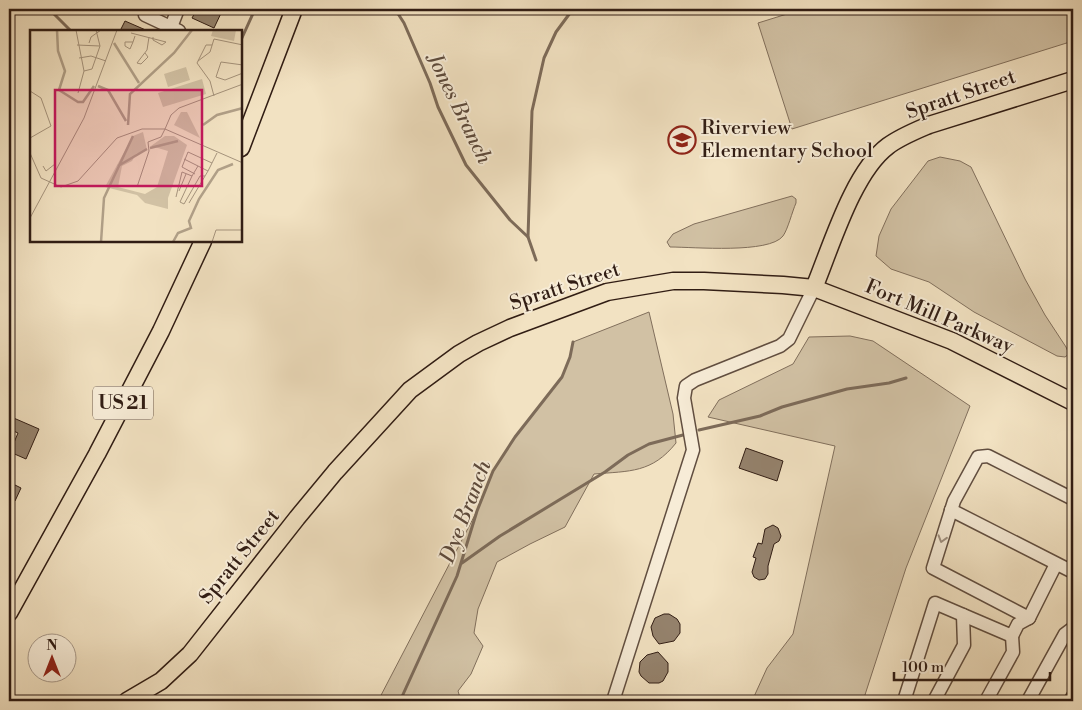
<svg xmlns="http://www.w3.org/2000/svg" width="1082" height="710" viewBox="0 0 1082 710" font-family="'Libre Bodoni',serif">
	<rect width="100%" height="100%" fill="#f2e2c2"/>
	<filter id="stains"><feTurbulence type="fractalNoise" baseFrequency=".004" numOctaves="4"/><feColorMatrix values="0 0 0 0 .2 0 0 0 0 .09 0 0 0 0 .02 0 0 0 .5 -.17"/></filter>
	<radialGradient id="worn" r=".72"><stop offset=".6" stop-color="#630" stop-opacity="0"/><stop offset="1" stop-color="#630" stop-opacity=".3"/></radialGradient>
	<!-- green -->
	<g fill="#d1c1a4" stroke="#816f5c">
		<polygon points="803,9 1073,9 1073,41 792,129 758,23"/>
		<polygon points="940,157 960,161 971,167 1025,279 1045,315 1066,347 1069,354 1065,357 1057,356 974,312 929,282 891,269 876,256 879,236 891,209 928,161"/>
		<path d="M792,196L796,199V203C792,212 788,229 783,236C769,254 694,247 670,247L667,242L673,234L694,224Z"/>
		<path d="M649,312L673,414L676,443C652,473 630,471 594,474L565,527L530,544L497,562L478,609L474,633L483,646L471,674L458,691L461,701H378L477,511L493,471L515,437L562,377L570,357L573,342Z"/>
		<polygon points="850,336 873,341 970,406 906,568 863,701 752,701 767,668 793,634 835,446 708,417 719,400 793,364 809,337"/>
	</g>
	<g fill="none" stroke-linecap="round" stroke-linejoin="round">
		<!-- stream -->
		<g stroke="#7d6b59" stroke-width="3">
			<polyline points="44,9 54,14 71,31"/>
			<polyline points="395,9 404,23 430,83 438,107 466,165 510,220 528,237"/>
			<polyline points="241,40 255,9"/>
			<polyline points="536,260 528,237 532,111 544,58 556,32 573,9"/>
			<polyline points="699,430 760,416 782,407 847,389 889,383 906,378"/>
			<polyline points="462,563 500,536 605,472 628,455 649,444 683,435"/>
			<polyline points="400,701 457,576 477,511 493,471 515,437 562,377 570,357 573,342"/>
		</g>
	</g>
	<!-- building -->
	<g fill="#95836e" stroke="#311d14">
		<polygon points="197,9 223,9 214,28 192,18"/>
		<polygon points="125,21 148,31 120,31"/>
		<polygon points="9,416 39,429 26,459 10,452 18,433 9,429"/>
		<polygon points="746,448 783,461 777,481 739,468"/>
		<polygon points="9,482 21,488 15,501 9,499"/>
		<polygon points="773,525 778,528 781,536 779,541 774,544 768,566 768,574 765,579 759,580 754,577 752,572 756,558 753,557 758,543 762,544 765,529"/>
		<polygon points="664,614 669,614 677,619 680,624 680,633 674,641 659,644 653,636 651,627 655,618"/>
		<polygon points="658,652 668,663 668,672 663,681 659,683 649,683 641,676 639,672 640,662 647,655"/>
	</g>
	<g fill="none" stroke-linecap="round" stroke-linejoin="round">
		<!-- minor casing -->
		<g stroke="#614e40" stroke-width="15">
			<g id="minor">
				<polyline points="145,15 179,31"/>
				<polyline points="171,27 178,9"/>
				<polyline points="951,510 1073,572"/>
				<polyline points="1029,618 933,568 954,501 978,457 988,456 1073,499"/>
				<polyline points="613,701 693,450 684,398 686,386 695,380 780,346 789,339 814,288"/>
				<polyline points="904,701 935,603 1012,636 1018,624 1029,618 1056,564"/>
				<polyline points="934,701 964,645 963,615"/>
				<polyline points="986,701 1013,652 1012,636"/>
				<polyline points="1028,701 1065,634 1073,628"/>
				<polyline points="1070,701 1073,696"/>
			</g>
		</g>
		<!-- major casing -->
		<g stroke="#311d14" stroke-width="19">
			<g id="major">
				<polyline points="241,148 294,9"/>
				<path d="M814,288C831,247 853,172 888,146C900,137 915,131 929,125L1073,80"/>
				<polyline points="9,613 97,454 161,331 203,241"/>
				<polyline points="127,701 161,681 190,654 297,518 335,472 410,390 459,354 478,343 510,328 607,292 673,281 704,281 783,285 814,288 952,341 1073,402"/>
			</g>
		</g>
		<!-- minor -->
		<use href="#minor" stroke="#f7ecd7" stroke-width="12"/>
		<!-- major -->
		<use href="#major" stroke="#f2e2c2" stroke-width="16"/>
	</g>
	<!-- one-way arrows -->
	<defs><path id="oneway-chevron" d="M-2-3.5L2.5 0L-2 3.5" fill="none" stroke-width="1.6" stroke-linecap="round" stroke-linejoin="round" transform="scale(1.25)"/></defs>
	<use stroke="#9e8f7f" href="#oneway-chevron" transform="translate(942 539) rotate(107)"/>
	<!-- icons -->
	<defs>
		<g id="school-ring" transform="scale(1.4375)"><circle r="9.5" fill="#f7ecd7" stroke="#8f2418" stroke-width="1.5"/><path d="M0-5L7-2L0 1L-7-2ZM-4 1L0 2.5L4 1V4Q0 6-4 4Z" fill="#8f2418"/></g>
	</defs>
	<g fill-rule="evenodd">
		<use href="#school-ring" x="682" y="140"/>
	</g>
	<g text-anchor="middle" dominant-baseline="central" stroke-width="4" stroke-linejoin="round" paint-order="stroke">
		<!-- shield labels -->
		<rect fill="#f7ecd7" stroke="#6c5b4e" stroke-width="1" x="93" y="386.5" width="60" height="33" rx="4"/>
		<g font-size="19" font-weight="bold" fill="#311d14">
			<text x="123" y="403">US 21</text>
		</g>
		<!-- street labels -->
		<g font-size="20" fill="#311d14" stroke="#f7ecd7">
			<text transform="translate(961 95) rotate(-19)">Spratt Street</text>
			<text transform="translate(565 287) rotate(-18)">Spratt Street</text>
			<text transform="translate(939 317) rotate(23)">Fort Mill Parkway</text>
			<text transform="translate(240 557) rotate(-51)">Spratt Street</text>
		</g>
		<!-- poi labels -->
		<g font-size="20" fill="#311d14" stroke="#f7ecd7" text-anchor="start">
			<text x="701" y="128">Riverview<tspan x="701" dy="23">Elementary School</tspan></text>
		</g>
		<!-- water labels -->
		<g font-size="21" font-style="italic" fill="#5d4a3c" stroke="#f7ecd7">
			<text transform="translate(459 109) rotate(64)">Jones Branch</text>
			<text transform="translate(466 512) rotate(-69)">Dye Branch</text>
		</g>
	</g>
	<!-- overview -->
	<g transform="translate(30 30)">
		<rect width="212" height="212" fill="#f2e2c2"/>
		<path d="M183,0H206L204,11L181,6ZM156,37L160,50L138,57L134,44ZM172,49L176,64L133,77L128,63ZM151,82H157L170,108L144,95ZM113,102L117,120L106,124L102,131L92,136L88,157L115,164L127,157L138,121L121,116L135,106H144L157,115L138,168V179L115,173L107,165L75,157L103,106Z" fill="#d1c1a4"/>
		<path fill="none" stroke="#b09f87" stroke-width="2.5" d="M27,0L28,21L35,41L29,60L48,72H53L64,56M84,13L109,53M68,56L78,60L96,91M98,95L100,64L144,23L162,0M173,95L187,85L213,78M120,118L148,111M88,136L117,119M71,212L74,168L103,106M143,212L148,203L161,198L159,191L169,169L188,140L203,134"/>
		<path fill="none" stroke="#a5937c" stroke-width="1" d="M46,0L54,41L48,63M101,3L136,12M123,7V10L132,15L136,12M103,12L100,19L95,16V12H103L105,6M59,13L61,7L71,0M47,15L70,16M182,15H176L167,33L180,51L184,66M49,28L61,26L76,31M168,31L180,22L184,9L213,15M107,33L117,20L119,7M107,33L111,34L118,27L115,23M213,35L191,32L186,47L195,50L213,43M54,41L62,39L70,16L66,0M0,61L11,68L21,96L0,108M135,99L141,85L149,78L213,54M0,123L11,148L31,157L48,151L87,108L112,99H135L213,133M154,129L178,141L187,123M13,136L16,141L25,134M165,144L152,137L158,122L182,133M162,146L150,172L154,174L170,146H175M107,157L119,121L118,112L131,107L135,99M149,161L156,144M146,167L152,142L162,146L168,136M159,173L178,141M0,188L54,88L87,0M182,212L186,200H213"/>
		<path fill="#c2185b" fill-opacity="0.15" stroke="#c2185b" stroke-width="2.5" d="M25,60H172V156H25Z"/>
		<rect width="212" height="212" fill="none" stroke="#311d14" stroke-width="2.5"/>
	</g>
	<!-- margin -->
	<rect width="1082" height="710" fill="none" stroke="#f2e2c2" stroke-width="30"/>
	<rect x="10" y="10" width="1062" height="690" fill="none" stroke="#311d14" stroke-width="2.5"/>
	<rect x="15" y="15" width="1052" height="680" fill="none" stroke="#311d14"/>
	<!-- north arrow -->
	<g transform="translate(52 658)"><circle r="24" fill="#f7ecd7" stroke="#a89989"/>
	<path d="M0-4L9 19L0 12L-9 19Z" fill="#8f2418"/>
	<text y="-8" font-size="14" font-weight="bold" text-anchor="middle" fill="#311d14">N</text>
	</g>
	<!-- scale -->
	<path d="M894 672v8h156v-8" fill="none" stroke="#311d14" stroke-width="2.5"/>
	<text x="902" y="672" font-size="15" fill="#311d14" stroke="#f7ecd7" stroke-width="4" paint-order="stroke">100 m</text>
	<rect width="100%" height="100%" filter="url(#stains)"/>
	<rect width="100%" height="100%" fill="url(#worn)"/>
</svg>
